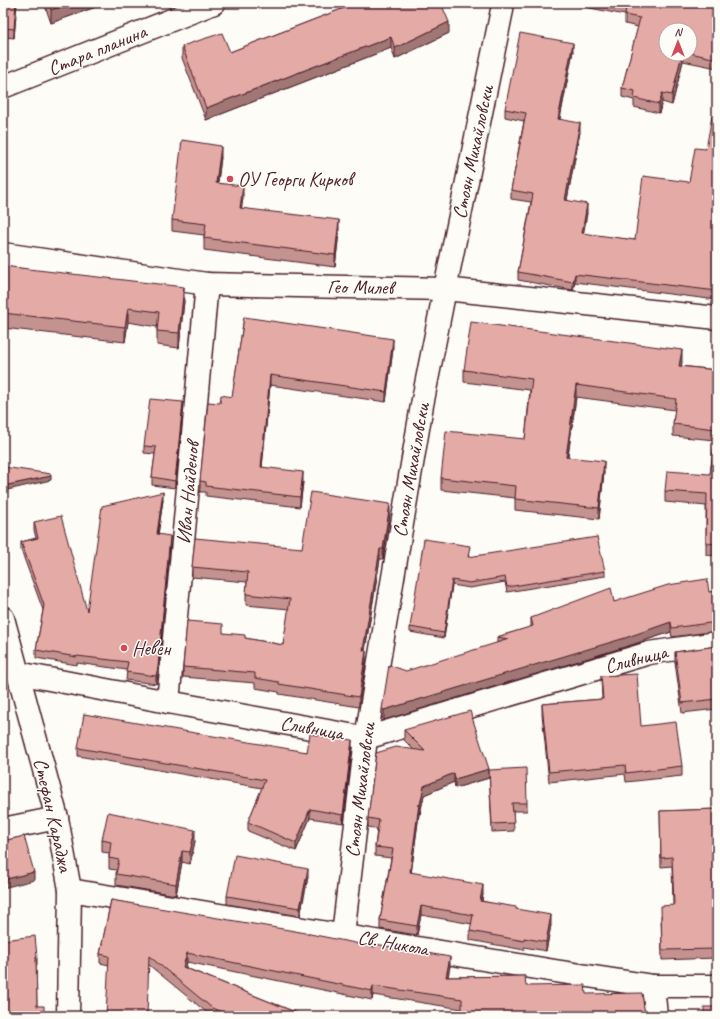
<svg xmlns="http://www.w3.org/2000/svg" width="720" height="1019" viewBox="0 0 720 1019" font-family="Caveat,sans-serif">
	<rect width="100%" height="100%" fill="#fdfcf7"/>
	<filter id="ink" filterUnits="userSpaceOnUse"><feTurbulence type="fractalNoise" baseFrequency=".025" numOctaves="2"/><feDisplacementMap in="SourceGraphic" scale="8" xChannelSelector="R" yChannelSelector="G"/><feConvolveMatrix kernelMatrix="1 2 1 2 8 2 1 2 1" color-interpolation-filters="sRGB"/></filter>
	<g filter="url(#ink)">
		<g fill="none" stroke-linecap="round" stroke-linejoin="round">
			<!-- minor casing -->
			<g stroke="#4a1f2b" stroke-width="25">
				<g id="minor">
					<polyline points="3,254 207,284 445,289 717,318"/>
					<polyline points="3,618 57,818 70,890 68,1016"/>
					<polyline points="18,673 168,702 366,738 649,653 717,643"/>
					<polyline points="168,702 207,284"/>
					<polyline points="3,829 57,818"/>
					<polyline points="70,890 555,971 653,986 717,986"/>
					<polyline points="343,935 366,738 422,405 445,289 502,10"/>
					<polyline points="653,986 656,1016"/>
				</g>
			</g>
			<!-- tertiary casing -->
			<g stroke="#4a1f2b" stroke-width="25">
				<polyline id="tertiary" points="3,87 214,3"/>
			</g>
			<!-- minor -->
			<use href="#minor" stroke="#fdfcf7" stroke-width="22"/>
			<!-- tertiary -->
			<use href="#tertiary" stroke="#fdfcf7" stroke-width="22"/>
		</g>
		<!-- wall -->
		<g fill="#c4928f" stroke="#4a1f2b" fill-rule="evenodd">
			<polygon points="3,3 17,3 14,38 5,37 4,56 3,56"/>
			<polygon points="44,3 107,3 51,23"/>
			<polygon points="357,3 449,33 395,59 391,48 206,120 182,58 182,46 230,52"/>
			<path d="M565,3H717V68L683,61L672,105L662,102L659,113L634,107V100L622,97V88L638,27L625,24V15ZM690,30V54H666Z"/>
			<polygon points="573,51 560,119 580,132 567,200 587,213 583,234 635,240 689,182 706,149 717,116 717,300 575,282 573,290 518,280 518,272 531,202 511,199 511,190 524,121 505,117 505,109"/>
			<polygon points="221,157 218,183 243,198 241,208 339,232 335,267 204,250 204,235 172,231 172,220"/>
			<polygon points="3,266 184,301 179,348 157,345 157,327 128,322 125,342 3,328"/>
			<polygon points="244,317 393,349 386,402 270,385 262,467 303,482 300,507 206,496 206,492 200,492 200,481 220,403 232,397"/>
			<polygon points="682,362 681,366 717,370 717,556 706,555 706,506 665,502 665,491 710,474 715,440 673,436 673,424 675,410 576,397 568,457 604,472 599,519 515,510 515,498 441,490 441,478 525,439 530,390 464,382 464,370"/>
			<polygon points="183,410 175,488 152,485 152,477 155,454 144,453 144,446"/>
			<polygon points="163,500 158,534 170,544 158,675 156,684 126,680 127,670 77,663 77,665 36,658 36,650 43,610 21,550 21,542 36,538 34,530 34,522 87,611"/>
			<polygon points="390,514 383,559 380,559 365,651 366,661 359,707 279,694 279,692 255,688 255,683 183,677 183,667 223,633 245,638 283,645 289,609 246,605 246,594 247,582 192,577 192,567 302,548"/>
			<polygon points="470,551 469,557 605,571 605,576 507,592 505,582 470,588 452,585 444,638 410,632 410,627"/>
			<polygon points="717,591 717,631 672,637 671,632 625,647 384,720 382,718 382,709 497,643 497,637 531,627 531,618 614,602"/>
			<polygon points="717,646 717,709 682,713 675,662 675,652"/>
			<polygon points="601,676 641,726 682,766 682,776 626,782 625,774 549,782 542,714 542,704 602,699"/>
			<polygon points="404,730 489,778 455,788 454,782 424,795 420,814 419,814 411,873 483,894 482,901 516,909 551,925 546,951 524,947 524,950 470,940 470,931 472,924 421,915 417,935 380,929 380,920 391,858 375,856 375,847 377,829 368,827 368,818 414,750 404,740"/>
			<polygon points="78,748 307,752 352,749 343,823 310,818 296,851 248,831 248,822 262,788 78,756"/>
			<polygon points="489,770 527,803 527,811 513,811 514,831 492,832"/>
			<polygon points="717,809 717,958 662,960 661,915 673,905 672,866 661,867 660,811"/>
			<polygon points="102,840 195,841 190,864 182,862 176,895 116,885 116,874 117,870 109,869 109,853 102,852"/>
			<polygon points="308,877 300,916 227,904 227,896"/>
			<polygon points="111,900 450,966 448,977 525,976 462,1009 373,995 372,1000 187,962 186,968 305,1016 211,1016 149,965 109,965 100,963 100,954"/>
			<polygon points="3,940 37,957 37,965 36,965 37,1006 3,1016"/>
		</g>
		<!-- shaded-wall -->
		<g fill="#a07774" stroke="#4a1f2b">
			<polygon points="16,3 17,3 14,38 14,29"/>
			<polygon points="69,3 107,3 51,23 51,10"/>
			<polygon points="449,22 449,33 395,59 395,48"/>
			<polygon points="5,28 5,37 4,56 4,48"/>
			<polygon points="391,37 391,48 206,120 206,108"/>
			<polygon points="573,43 573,51 558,127 558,119"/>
			<polygon points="682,54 683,54 683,61 672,105 672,95"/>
			<polygon points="662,93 662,102 659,113 659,104"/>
			<polygon points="580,123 580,132 565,209 565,200"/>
			<polygon points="221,146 221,157 216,194 216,183"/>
			<polygon points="243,186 243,198 240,219 240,208"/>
			<polygon points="587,204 587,213 582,242 582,233"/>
			<polygon points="339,220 339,232 335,267 335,255"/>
			<polygon points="575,274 575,282 573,290 573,282"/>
			<polygon points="184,287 184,301 179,348 179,333"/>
			<polygon points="128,308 128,322 125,342 125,327"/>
			<polygon points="393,339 393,349 386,402 386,392"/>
			<polygon points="682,350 682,362 679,377 679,366"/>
			<polygon points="270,375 270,385 261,477 261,467"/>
			<polygon points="576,385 576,397 566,468 566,457"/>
			<polygon points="183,402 183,410 175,488 175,481"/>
			<polygon points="604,461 604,472 599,519 599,508"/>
			<polygon points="303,472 303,482 300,507 300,497"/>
			<polygon points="51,476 51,480 3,491 3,486"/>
			<polygon points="163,492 163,500 157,542 157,534"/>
			<polygon points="390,504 390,514 383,559 383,549"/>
			<polygon points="170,536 170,544 158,675 156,684 156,676"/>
			<polygon points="380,549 380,559 363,660 363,650"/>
			<polygon points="452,580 452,585 444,638 444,633"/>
			<polygon points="671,622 671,632 625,647 384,720 384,710"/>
			<polygon points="366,651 366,661 359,707 359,697"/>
			<polygon points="352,740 352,749 343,823 343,815"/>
			<polygon points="489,769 489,778 455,788 455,779"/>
			<polygon points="454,773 454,782 424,795 420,814 420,805 424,786"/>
			<polygon points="419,804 419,814 410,882 410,872"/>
			<polygon points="310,809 310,818 296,851 296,843"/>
			<polygon points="195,830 195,841 190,864 190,852"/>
			<polygon points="182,851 182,862 176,895 176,884"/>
			<polygon points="308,869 308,877 300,916 300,908"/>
			<polygon points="34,872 34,880 3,888 3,880"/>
			<polygon points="483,885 483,894 480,910 480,901"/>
			<polygon points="421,906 421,915 417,935 417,926"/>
			<polygon points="551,915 551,925 546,951 546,942"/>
			<polygon points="187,953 187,962 183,976 183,967"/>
			<polygon points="450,957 450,966 446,987 446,977"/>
			<polygon points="373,986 373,995 372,1000 372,991"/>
		</g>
		<!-- building -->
		<g fill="#e4aaa6" stroke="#4a1f2b">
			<polygon points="3,3 16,3 14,29 5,28 4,48 3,48"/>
			<polygon points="49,3 69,3 51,10"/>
			<polygon points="357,3 441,3 449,22 395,48 391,37 206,108 182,46 222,33 230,52"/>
			<polygon points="610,3 717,3 717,59 690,53 690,30 666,30 666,54 682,54 672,95 662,93 659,104 634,98 635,91 622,88 640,18 625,15 626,6"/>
			<polygon points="520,33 573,43 558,119 580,123 565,200 587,204 582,233 635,240 643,176 689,182 695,148 706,149 712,116 717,116 717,291 575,274 573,282 518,272 533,194 511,190 526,113 505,109"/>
			<polygon points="182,140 221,146 216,183 243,186 240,208 339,220 335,255 204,238 206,224 172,220"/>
			<polygon points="3,266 184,287 179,333 157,331 159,312 128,308 125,327 3,313"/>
			<polygon points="244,317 393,339 386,392 270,375 261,467 303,472 300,497 206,486 206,482 200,481 208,402 220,403 221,395 232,397"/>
			<polygon points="471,322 682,350 679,366 717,370 717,544 706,543 707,494 665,491 667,471 710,474 716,429 673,424 676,399 576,385 566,457 604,461 599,508 515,499 516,486 441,478 446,431 525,439 532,379 464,370"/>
			<polygon points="150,399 183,402 175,481 152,477 156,447 144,446"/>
			<polygon points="3,467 51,474 51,476 3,486"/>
			<polygon points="163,492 157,534 170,536 158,667 156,676 126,672 128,662 77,656 77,657 36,650 44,605 21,542 38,538 34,522 61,516 87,611 102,506"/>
			<polygon points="311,492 390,504 383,549 380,549 363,650 366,651 359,697 279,684 279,682 255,678 255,673 183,667 187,621 223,624 223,633 245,635 245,638 283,645 290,599 246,594 248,572 192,567 195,538 302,548"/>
			<polygon points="597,537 605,571 507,587 505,577 470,583 452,580 444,633 410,627 424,539 470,546 468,557"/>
			<polygon points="707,579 709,592 717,591 717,622 672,628 671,622 625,638 384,710 382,709 389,665 406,671 509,639 497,637 533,626 531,618 611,588 614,602 668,585"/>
			<polygon points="717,646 717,699 682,703 675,652"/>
			<polygon points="637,674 641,726 676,722 682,766 626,773 625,765 549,772 542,704 603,699 601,676"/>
			<polygon points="470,711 489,769 455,779 454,773 424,786 420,805 419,804 410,872 483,885 480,901 516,907 516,909 551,915 546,942 524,938 524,941 470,931 473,915 421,906 417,926 380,920 393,849 375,847 379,820 368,818 376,753 396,747 425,751 404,730"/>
			<polygon points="84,714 307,752 310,734 352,740 343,815 310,809 296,843 248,822 265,780 78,748"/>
			<polygon points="526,768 527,803 512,803 514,823 492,824 489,770"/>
			<polygon points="717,809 717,949 662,950 661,906 674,905 672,857 661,858 660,811"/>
			<polygon points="108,812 195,830 190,852 182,851 176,884 116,874 119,860 109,858 111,842 102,840"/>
			<polygon points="24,836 34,872 3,880 3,841"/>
			<polygon points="235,855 308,869 300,908 227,896"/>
			<polygon points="111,900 295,931 375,947 375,944 450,957 446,977 525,976 526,986 585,985 586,994 642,993 644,1008 646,1014 648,1016 462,1016 462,999 373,986 372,991 187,953 183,967 305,1016 232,1016 212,1008 149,956 147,1016 106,1016 109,956 100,954"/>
			<polygon points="35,936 37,957 36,957 37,1006 44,1006 44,1016 3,1016 3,940"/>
			<rect x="704" y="1007" width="13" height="9"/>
		</g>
	</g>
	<!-- markers -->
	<g fill="#d1495b" stroke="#fdfcf7" stroke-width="1.5">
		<circle cx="230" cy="179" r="4"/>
		<circle cx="124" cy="648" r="4"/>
	</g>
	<g text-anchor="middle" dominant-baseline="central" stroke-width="3" stroke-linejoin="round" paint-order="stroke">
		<!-- street labels -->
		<g font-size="20" fill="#4a1f2b" stroke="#fdfcf7">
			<text transform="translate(97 50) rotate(-22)">Стара планина</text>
			<text transform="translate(473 152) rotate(-78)">Стоян Михайловски</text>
			<text transform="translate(360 287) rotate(1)">Гео Милев</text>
			<text transform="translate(411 470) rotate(-80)">Стоян Михайловски</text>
			<text transform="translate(188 493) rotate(-85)">Иван Найденов</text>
			<text transform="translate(636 659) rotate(-14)">Сливница</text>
			<text transform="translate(312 728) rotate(10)">Сливница</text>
			<text transform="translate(360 790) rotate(-83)">Стоян Михайловски</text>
			<text transform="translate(53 815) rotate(77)">Стефан Караджа</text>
			<text transform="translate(393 943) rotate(10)">Св. Никола</text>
		</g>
		<!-- poi labels -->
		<g font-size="20" fill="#4a1f2b" stroke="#fdfcf7" text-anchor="start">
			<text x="238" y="179">ОУ Георги Кирков</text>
			<text x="132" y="648">Невен</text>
		</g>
	</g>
	<!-- margin -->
	<rect width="720" height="1019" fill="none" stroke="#fdfcf7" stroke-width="16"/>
	<rect x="8" y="8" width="704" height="1003" fill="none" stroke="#4a1f2b" stroke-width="1.5" filter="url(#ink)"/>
	<!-- north arrow -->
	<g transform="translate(678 42)"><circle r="19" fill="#fdfcf7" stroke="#b5a4a5"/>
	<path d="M0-3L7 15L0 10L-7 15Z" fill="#d1495b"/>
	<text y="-6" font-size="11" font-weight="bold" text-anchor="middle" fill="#4a1f2b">N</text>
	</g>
</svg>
